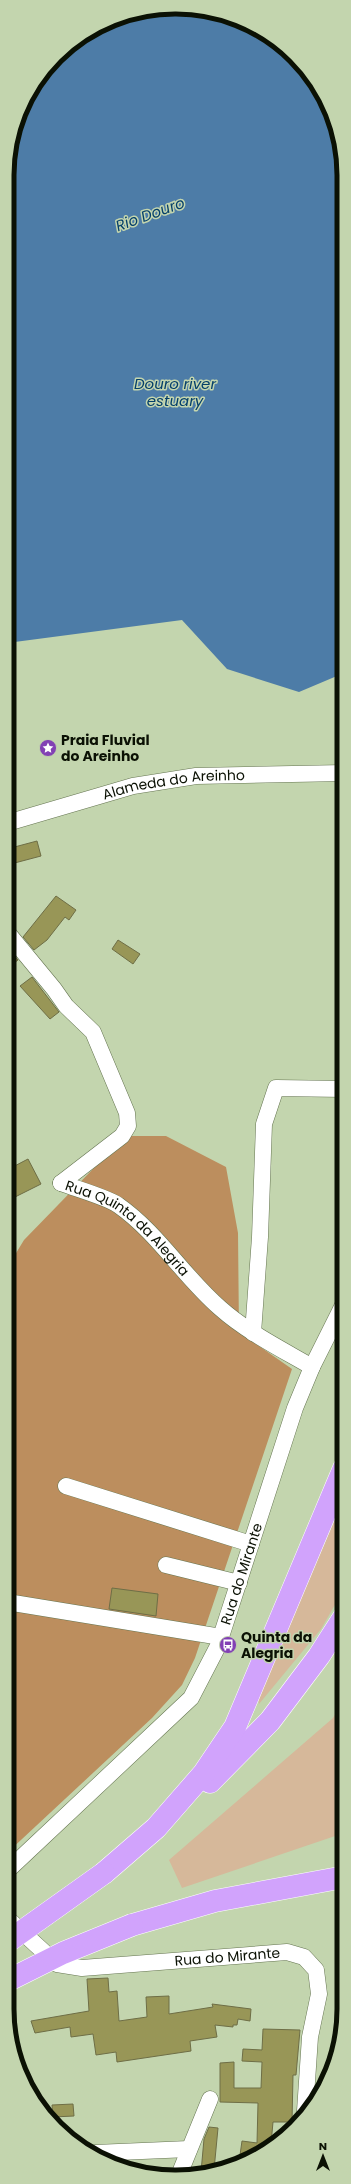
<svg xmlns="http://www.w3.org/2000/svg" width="351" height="2184" viewBox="0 0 351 2184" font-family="Poppins,sans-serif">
	<rect width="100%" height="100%" fill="#c3d5ae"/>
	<!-- green -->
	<g fill="#d6b89a">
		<polygon points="344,1499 344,1589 321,1629 259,1704 258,1696"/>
		<polygon points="344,1699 344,1833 182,1888 169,1860 333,1718"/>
	</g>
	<!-- forest -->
	<polygon fill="#bc8e5e" points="125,1136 166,1136 226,1167 238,1233 239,1332 292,1369 195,1658 182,1685 152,1718 7,1853 7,1268 24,1240"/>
	<!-- water -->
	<polygon fill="#4d7ca7" points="187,7 250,24 295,57 327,101 344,164 344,673 299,692 227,669 182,620 7,643 7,164 24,101 65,49 122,16"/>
	<!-- building -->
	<g fill="#989657" stroke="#6e6e46">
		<polygon points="37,841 41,856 7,865 7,849"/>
		<polygon points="56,896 76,910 69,920 65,917 47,940 34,950 23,937"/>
		<polygon points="118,940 140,954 133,964 112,949"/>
		<polygon points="11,952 18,960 7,968 7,958"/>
		<polygon points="32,977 59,1012 50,1019 20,986"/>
		<polygon points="28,1159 41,1184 15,1197 7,1182 7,1170"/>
		<polygon points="112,1588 158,1594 156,1616 109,1609"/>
		<polygon points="108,1978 109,1992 117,1991 119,2021 147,2017 146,1997 169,1996 169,2014 213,2007 212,2004 251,2009 250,2021 238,2019 237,2025 233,2025 233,2027 215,2025 217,2037 190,2041 191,2051 117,2062 116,2052 96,2055 93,2034 71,2037 70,2027 35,2033 31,2021 89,2011 87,1979"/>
		<polygon points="263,2029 300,2030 296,2075 293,2075 292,2122 273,2122 271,2144 239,2162 242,2141 257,2143 258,2103 220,2102 220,2063 234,2062 234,2088 261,2088 262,2062 242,2061 243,2049 262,2050"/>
		<polygon points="73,2104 74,2116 53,2117 52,2105"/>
		<polygon points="209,2127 218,2128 214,2170 201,2172 204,2139"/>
	</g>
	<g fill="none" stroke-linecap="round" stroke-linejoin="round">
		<!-- minor casing -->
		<g stroke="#657551" stroke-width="17">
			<g id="minor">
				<path id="s1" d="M7,823L133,786L196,776L344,773"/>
				<polyline points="7,932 54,989 66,1006 93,1032 127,1113 128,1126 122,1136 61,1183"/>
				<path id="s2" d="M61,1183C77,1189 106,1197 118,1205C158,1233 183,1276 220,1308C247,1332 281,1349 312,1367"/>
				<polyline points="253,1333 260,1237 264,1124 276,1088 344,1089"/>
				<polyline points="66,1486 251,1544"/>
				<polyline points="166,1565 239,1583"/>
				<polyline points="7,1602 221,1637"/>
				<path id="s3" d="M7,1871L191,1698L218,1646L295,1408L312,1367L344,1303"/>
				<path id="s4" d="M7,1918L57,1964L82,1968L287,1952L304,1957L316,1970L319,1994L310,2037L305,2111"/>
				<polyline points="95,2153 189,2149"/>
				<polyline points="179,2175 210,2099"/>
			</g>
		</g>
		<!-- highway casing -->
		<g stroke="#fff" stroke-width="23">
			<g id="highway">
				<polyline points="210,1782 270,1721 319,1656 344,1617"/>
				<polyline points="104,1873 156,1828 204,1773 235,1727 344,1468"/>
				<polyline points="132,1925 215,1901 344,1877"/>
			</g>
		</g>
		<!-- minor -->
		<use href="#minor" stroke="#fff" stroke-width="16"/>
		<!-- highway -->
		<use href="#highway" stroke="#d1a3fc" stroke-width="22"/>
		<!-- highway-bridge casing -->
		<g stroke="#fff" stroke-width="23" stroke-linecap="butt">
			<g id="highway-bridge">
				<polyline points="10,1940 104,1873"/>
				<polyline points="7,1981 63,1953 132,1925"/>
			</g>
		</g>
		<!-- highway-bridge -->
		<use href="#highway-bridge" stroke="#d1a3fc" stroke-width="22"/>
	</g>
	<!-- icons -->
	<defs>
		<g id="sight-disc" transform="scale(0.9)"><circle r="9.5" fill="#8240b4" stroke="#c3d5ae"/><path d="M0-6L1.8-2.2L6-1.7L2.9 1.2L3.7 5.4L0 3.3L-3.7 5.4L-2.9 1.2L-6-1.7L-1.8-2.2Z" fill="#fff"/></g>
		<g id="bus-disc" transform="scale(0.9)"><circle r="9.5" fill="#8240b4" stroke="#c3d5ae"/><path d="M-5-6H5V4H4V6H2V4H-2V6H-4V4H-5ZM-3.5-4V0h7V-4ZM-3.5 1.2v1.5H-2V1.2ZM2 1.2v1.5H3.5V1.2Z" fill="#fff"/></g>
	</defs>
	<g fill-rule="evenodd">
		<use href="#sight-disc" x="48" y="748"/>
		<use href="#bus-disc" x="228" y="1645"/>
	</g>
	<g text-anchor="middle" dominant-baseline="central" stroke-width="3" stroke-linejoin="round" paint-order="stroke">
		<!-- poi labels -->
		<g font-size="14" font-weight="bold" fill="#0b1104" stroke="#c3d5ae" text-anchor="start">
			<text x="61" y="740">Praia Fluvial<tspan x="61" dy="16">do Areinho</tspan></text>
			<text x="241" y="1637">Quinta da<tspan x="241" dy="16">Alegria</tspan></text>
		</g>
		<!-- street labels -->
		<g font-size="14" fill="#0b1104" stroke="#c3d5ae">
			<text stroke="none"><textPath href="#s1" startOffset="172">Alameda do Areinho</textPath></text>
			<text stroke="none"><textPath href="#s2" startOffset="82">Rua Quinta da Alegria</textPath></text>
			<text stroke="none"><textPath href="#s3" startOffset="387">Rua do Mirante</textPath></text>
			<text stroke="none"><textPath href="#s4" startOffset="239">Rua do Mirante</textPath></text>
		</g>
		<!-- water labels -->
		<g font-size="15" font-style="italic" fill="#043f6a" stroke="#c3d5ae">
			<text transform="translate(150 214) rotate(-20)">Rio Douro</text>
			<text x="175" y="383">Douro river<tspan x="175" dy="17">estuary</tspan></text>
		</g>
	</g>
	<!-- crop -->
	<path d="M0 0H351V2184H0ZM175 14H176A161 161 0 0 1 337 175V2009A161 161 0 0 1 176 2170H175A161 161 0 0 1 14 2009V175A161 161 0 0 1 175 14Z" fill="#c3d5ae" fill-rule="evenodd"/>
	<path fill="none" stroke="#0b1104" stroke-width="5" d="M175 14H176A161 161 0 0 1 337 175V2009A161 161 0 0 1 176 2170H175A161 161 0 0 1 14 2009V175A161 161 0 0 1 175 14Z"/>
	<!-- north arrow -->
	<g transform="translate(323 2156)" stroke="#c3d5ae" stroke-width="3" paint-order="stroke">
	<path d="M0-3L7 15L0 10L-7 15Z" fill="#0b1104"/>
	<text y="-6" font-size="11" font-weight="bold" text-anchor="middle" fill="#0b1104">N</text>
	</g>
</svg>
